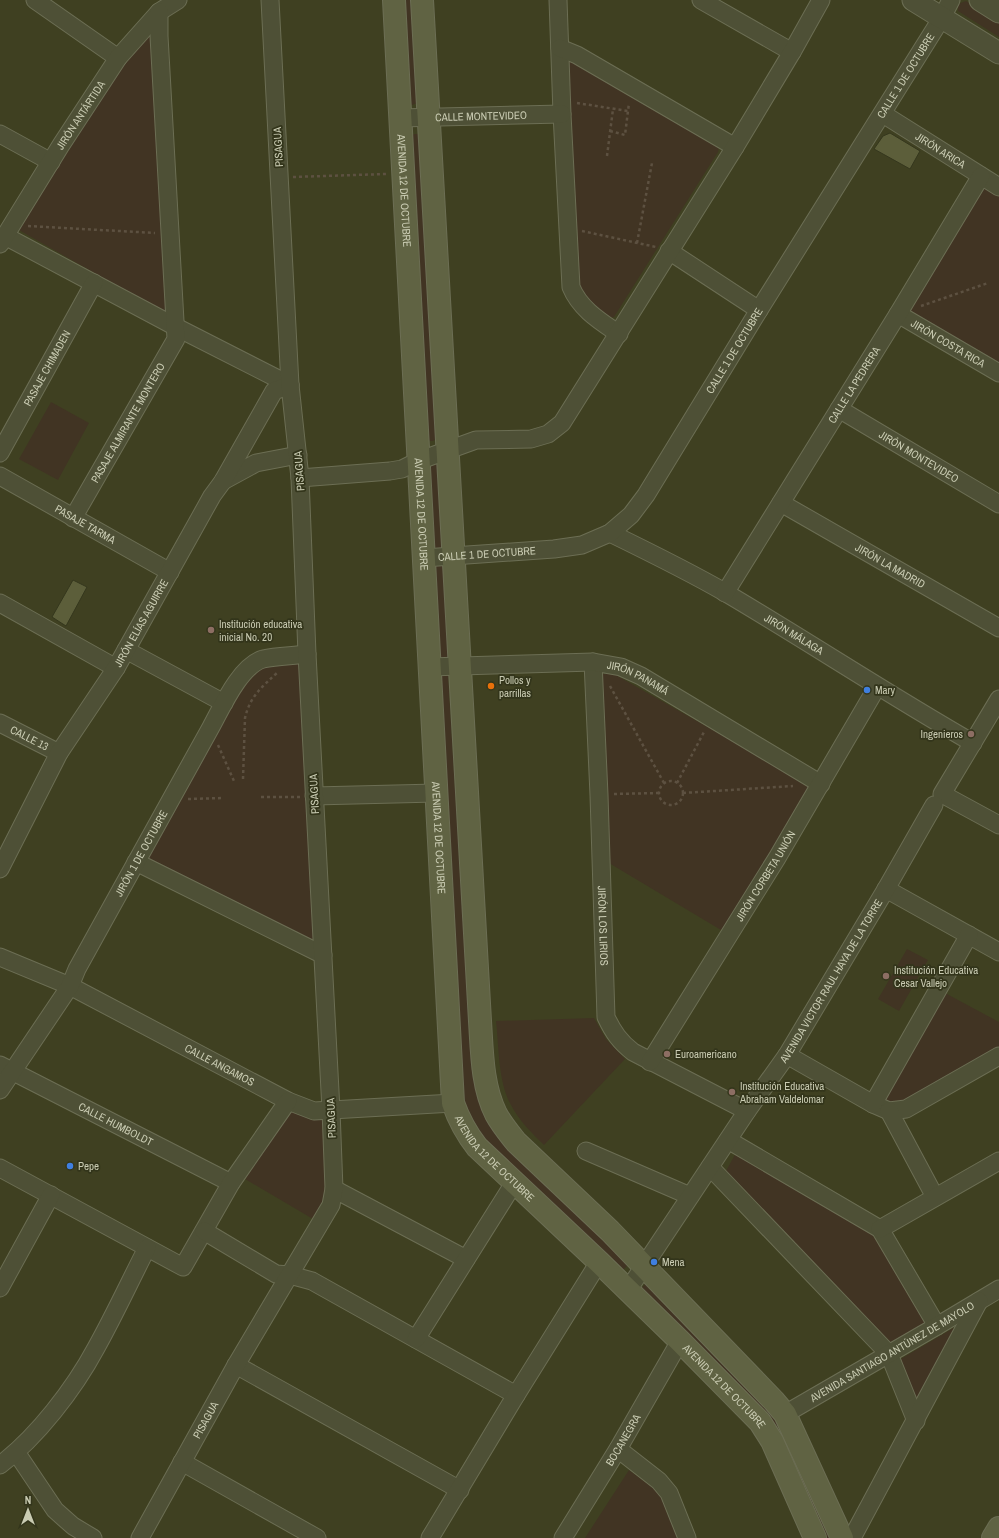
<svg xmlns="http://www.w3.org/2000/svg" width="999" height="1538" viewBox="0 0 999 1538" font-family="'Archivo Narrow',sans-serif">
	<rect width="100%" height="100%" fill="#3f4021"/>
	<!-- green -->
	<g fill="#413423">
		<polygon points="403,0 412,0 418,103 412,105 409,102"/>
		<polygon points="966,1 999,22 999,37 958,11 958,4"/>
		<polygon points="151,34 168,315 19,230 122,64"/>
		<polygon points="568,61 575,61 720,143 718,152 614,317 606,319 579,291"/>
		<polygon points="414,134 418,134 419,136 436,439 433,441 430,441 428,439 412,136"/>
		<polygon points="980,184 999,196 999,366 903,311"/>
		<polygon points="51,402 89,423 58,480 19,459"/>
		<polygon points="436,464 438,467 443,547 442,549 437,550 434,548 430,468 432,465"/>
		<polygon points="437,562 443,565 449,656 445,661 440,658 435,567"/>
		<polygon points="293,659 302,667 314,937 309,943 144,859 247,675 263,664"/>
		<polygon points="440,674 448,675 472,1072 480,1104 498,1136 517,1159 626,1260 627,1266 623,1270 617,1269 487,1147 464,1111"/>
		<polygon points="602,674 614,674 810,785 726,933 609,863 599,681"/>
		<polygon points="907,949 928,960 899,1011 878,999"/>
		<polygon points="945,993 999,1022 999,1048 899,1105 884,1099"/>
		<path d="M594,1018L606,1039L625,1059L544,1145C532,1133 519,1121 511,1105C498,1082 499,1047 496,1021Z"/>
		<polygon points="291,1110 329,1117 325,1197 313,1219 245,1179"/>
		<polygon points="737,1151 879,1236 930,1324 895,1347 726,1171"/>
		<polygon points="646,1283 772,1411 834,1538 823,1538 778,1437 641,1289"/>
		<polygon points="957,1326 916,1400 899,1360"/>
		<polygon points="629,1470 661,1494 680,1538 585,1538"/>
	</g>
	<!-- building -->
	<g fill="#5c5e3a" stroke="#35371d">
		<polygon points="890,133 920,151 910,169 874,149 883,136"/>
		<polygon points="73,580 87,587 66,626 52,617"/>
	</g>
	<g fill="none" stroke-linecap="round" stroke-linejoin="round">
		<!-- minor casing -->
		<g stroke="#6c6e54" stroke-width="19">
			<g id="minor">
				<polyline points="35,0 118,58"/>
				<path d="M558,0L562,114L571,287C580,309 600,321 619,334"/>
				<polyline points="701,0 792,52"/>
				<polyline points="560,48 577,55 735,147"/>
				<path id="s1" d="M883,114L999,187"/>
				<path id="s2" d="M400,118L562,114"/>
				<polyline points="0,134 51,162"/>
				<polyline points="5,236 176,327 290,385"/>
				<path id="s3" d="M0,244L61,145L118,58L159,12L178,0"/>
				<polyline points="669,251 759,310"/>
				<path id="s4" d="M898,314L999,373"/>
				<path id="s5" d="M839,409L999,504"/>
				<path id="s6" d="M0,453L94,283"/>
				<path id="s7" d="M0,476L170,572"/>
				<polyline points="300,478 390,471 402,469 418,461 476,440 531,439 548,434 562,423 735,147 792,52 821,0"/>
				<polyline points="223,481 256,463 298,455"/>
				<path id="s8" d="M781,503L999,628"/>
				<path id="s9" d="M73,518L176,339L159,36V12"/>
				<path id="s10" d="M610,533C649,552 688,571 726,593C809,642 889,695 973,743"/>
				<path id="s11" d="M424,558L554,549L582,545L610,533L631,515L646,495L759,310L941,19L951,0"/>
				<path id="s12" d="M725,593L898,314L981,176"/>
				<polyline points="0,603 116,668"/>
				<polyline points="126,650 224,703"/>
				<path id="s13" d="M593,662L599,795L606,1017C613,1032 620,1042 633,1052L747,1111"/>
				<path id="s14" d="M429,667L593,662L621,667L641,676L821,784"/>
				<polyline points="999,699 942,794 999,825"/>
				<path id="s15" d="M0,723L59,753"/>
				<polyline points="314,796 436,793"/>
				<polyline points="136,862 323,955"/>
				<path id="s16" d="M0,869L59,753L116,668L212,496L223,481L274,391L290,385"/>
				<polyline points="886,889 999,952"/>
				<path id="s17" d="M0,957L70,986L288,1101L314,1111L453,1103"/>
				<polyline points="787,1055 873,1104 889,1111 906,1109 999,1056"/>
				<path id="s18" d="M650,1062L777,858L877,687"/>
				<path id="s19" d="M0,1065L231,1183"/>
				<path id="s20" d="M0,1090L70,986L77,969L211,727C222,707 240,666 263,659C277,656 292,656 307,654"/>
				<polyline points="873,1104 969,935"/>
				<polyline points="889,1111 935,1197"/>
				<polyline points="728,1140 880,1229 937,1326"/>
				<polyline points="586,1151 690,1196"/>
				<polyline points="710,1167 889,1354 916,1421"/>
				<polyline points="0,1168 183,1267 231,1183 288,1101"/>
				<polyline points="334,1189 466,1259"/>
				<polyline points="880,1229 999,1161"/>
				<polyline points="204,1231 276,1274 290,1275 312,1281 516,1395"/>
				<polyline points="0,1288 51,1195"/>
				<path id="s21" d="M628,1290L747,1111L787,1055L886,889L934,805"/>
				<polyline points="416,1339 514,1183"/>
				<polyline points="236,1365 460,1490"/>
				<path id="s22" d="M785,1414L937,1326L999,1289"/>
				<polyline points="618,1449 659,1481 669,1493 687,1538"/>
				<polyline points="16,1452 55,1510 73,1526 93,1538"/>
				<polyline points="182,1462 317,1538"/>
				<path d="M0,1465C37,1437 74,1389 96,1348C114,1316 130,1281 147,1248"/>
				<path id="s23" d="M140,1538L236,1365L331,1205L334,1189L331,1110L307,654L300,478L290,385L270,0"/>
				<polyline points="430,1538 516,1395 599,1262"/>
				<path id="s24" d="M563,1538L618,1449L680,1341"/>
				<polyline points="852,1538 979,1301"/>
			</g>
		</g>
		<!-- tertiary casing -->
		<g stroke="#6c6e54" stroke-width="23">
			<g id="tertiary">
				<polyline points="913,0 999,53"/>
				<polyline points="980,0 999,12"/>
			</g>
		</g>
		<!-- secondary casing -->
		<g stroke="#6c6e54" stroke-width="24">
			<g id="secondary">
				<path id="s25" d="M394,0L453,1103C459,1120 466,1133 477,1147L599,1262L680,1341L760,1422L772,1441L815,1538"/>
				<path d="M422,0L480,1021C482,1052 482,1086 496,1114C502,1125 509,1133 516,1142L610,1231L774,1401L785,1414L842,1538"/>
				<polyline points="993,1538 999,1528"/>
			</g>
		</g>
		<!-- path -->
		<g stroke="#5d5141" stroke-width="2.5" stroke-dasharray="3 3" stroke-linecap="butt">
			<polyline points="577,103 628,111"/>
			<polyline points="610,131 625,135 629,103"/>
			<polyline points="607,156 613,109"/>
			<polyline points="293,177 386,174"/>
			<polyline points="28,226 155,233"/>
			<polyline points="582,231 656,247"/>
			<polyline points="637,243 652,163"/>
			<polyline points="921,306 988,283"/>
			<polyline points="610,686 664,783"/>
			<polyline points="218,745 234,781"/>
			<path d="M243,779L245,718C250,696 262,687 278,672"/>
			<circle cx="671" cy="793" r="12"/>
			<polyline points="677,783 704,732"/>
			<polyline points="683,793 793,786"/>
			<polyline points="614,794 659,793"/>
			<polyline points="261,797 301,797"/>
			<polyline points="188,799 223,798"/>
		</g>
		<!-- minor -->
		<use href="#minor" stroke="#4e5036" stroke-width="17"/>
		<!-- tertiary -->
		<use href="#tertiary" stroke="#4e5036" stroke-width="21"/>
		<!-- secondary -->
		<use href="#secondary" stroke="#606343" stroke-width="22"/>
	</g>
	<!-- markers -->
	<g fill="#8d6e63" stroke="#33351b" stroke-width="1.5">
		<circle cx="211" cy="630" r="4"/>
		<circle cx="971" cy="734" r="4"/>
		<circle cx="886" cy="976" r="4"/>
		<circle cx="667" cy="1054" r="4"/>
		<circle cx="732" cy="1092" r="4"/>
	</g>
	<circle fill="#e8710a" stroke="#33351b" stroke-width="1.5" cx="491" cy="686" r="4"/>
	<g fill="#3f7fe0" stroke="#33351b" stroke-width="1.5">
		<circle cx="867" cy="690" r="4"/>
		<circle cx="70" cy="1166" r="4"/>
		<circle cx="654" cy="1262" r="4"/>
	</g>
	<g text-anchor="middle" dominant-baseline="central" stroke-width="3.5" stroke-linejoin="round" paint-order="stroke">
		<!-- street labels -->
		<g font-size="11" fill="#c9cbb2" stroke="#33351b">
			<text stroke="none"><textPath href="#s11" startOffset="735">CALLE 1 DE OCTUBRE</textPath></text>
			<text stroke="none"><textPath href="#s3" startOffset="152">JIRÓN ANTÁRTIDA</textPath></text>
			<text stroke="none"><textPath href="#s2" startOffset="81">CALLE MONTEVIDEO</textPath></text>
			<text transform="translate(278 147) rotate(-93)">PISAGUA</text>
			<text stroke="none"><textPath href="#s1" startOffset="68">JIRÓN ARICA</textPath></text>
			<text stroke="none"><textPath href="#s25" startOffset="191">AVENIDA 12 DE OCTUBRE</textPath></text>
			<text stroke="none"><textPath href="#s4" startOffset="58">JIRÓN COSTA RICA</textPath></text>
			<text stroke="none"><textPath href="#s11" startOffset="411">CALLE 1 DE OCTUBRE</textPath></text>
			<text stroke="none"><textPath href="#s6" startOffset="97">PASAJE CHIMADEN</textPath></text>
			<text stroke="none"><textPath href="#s12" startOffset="245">CALLE LA PEDRERA</textPath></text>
			<text stroke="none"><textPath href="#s9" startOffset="110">PASAJE ALMIRANTE MONTERO</textPath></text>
			<text stroke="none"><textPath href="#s5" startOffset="93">JIRÓN MONTEVIDEO</textPath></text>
			<text transform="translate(299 471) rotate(-94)">PISAGUA</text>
			<text stroke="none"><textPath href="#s25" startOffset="515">AVENIDA 12 DE OCTUBRE</textPath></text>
			<text stroke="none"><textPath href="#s7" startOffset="98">PASAJE TARMA</textPath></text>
			<text stroke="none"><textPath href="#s11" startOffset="63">CALLE 1 DE OCTUBRE</textPath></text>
			<text stroke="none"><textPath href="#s8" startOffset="126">JIRÓN LA MADRID</textPath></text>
			<text stroke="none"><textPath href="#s16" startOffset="284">JIRÓN ELÍAS AGUIRRE</textPath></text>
			<text stroke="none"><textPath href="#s10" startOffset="210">JIRÓN MÁLAGA</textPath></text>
			<text stroke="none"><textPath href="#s14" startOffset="212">JIRÓN PANAMÁ</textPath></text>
			<text stroke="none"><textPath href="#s15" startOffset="33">CALLE 13</textPath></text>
			<text transform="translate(314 794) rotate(-93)">PISAGUA</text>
			<text stroke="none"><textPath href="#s25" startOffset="839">AVENIDA 12 DE OCTUBRE</textPath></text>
			<text stroke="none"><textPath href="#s20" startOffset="276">JIRÓN 1 DE OCTUBRE</textPath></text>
			<text stroke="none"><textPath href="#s18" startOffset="219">JIRÓN CORBETA UNIÓN</textPath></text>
			<text stroke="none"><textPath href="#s13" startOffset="264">JIRÓN LOS LIRIOS</textPath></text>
			<text stroke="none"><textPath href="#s21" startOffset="370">AVENIDA VICTOR RAUL HAYA DE LA TORRE</textPath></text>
			<text stroke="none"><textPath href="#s17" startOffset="245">CALLE ANGAMOS</textPath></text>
			<text transform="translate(331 1118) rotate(-92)">PISAGUA</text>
			<text stroke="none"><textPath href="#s19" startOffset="130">CALLE HUMBOLDT</textPath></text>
			<text stroke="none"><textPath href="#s25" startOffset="1175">AVENIDA 12 DE OCTUBRE</textPath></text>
			<text stroke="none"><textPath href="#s22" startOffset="124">AVENIDA SANTIAGO ANTÚNEZ DE MAYOLO</textPath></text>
			<text stroke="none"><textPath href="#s25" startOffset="1499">AVENIDA 12 DE OCTUBRE</textPath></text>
			<text stroke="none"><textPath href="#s23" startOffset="135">PISAGUA</textPath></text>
			<text stroke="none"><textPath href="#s24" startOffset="115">BOCANEGRA</textPath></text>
		</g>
		<!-- poi labels -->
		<g font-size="11" fill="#c9cbb2" stroke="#33351b" text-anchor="start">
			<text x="219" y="624">Institución educativa<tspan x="219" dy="13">inicial No. 20</tspan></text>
			<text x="499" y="680">Pollos y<tspan x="499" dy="13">parrillas</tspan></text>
			<text x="875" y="690">Mary</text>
			<text x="963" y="734" text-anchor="end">Ingenieros</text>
			<text x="894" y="970">Institución Educativa<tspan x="894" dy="13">Cesar Vallejo</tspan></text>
			<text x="675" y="1054">Euroamericano</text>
			<text x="740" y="1086">Institución Educativa<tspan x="740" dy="13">Abraham Valdelomar</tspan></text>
			<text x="78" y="1166">Pepe</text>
			<text x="662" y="1262">Mena</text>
		</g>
	</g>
	<!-- north arrow -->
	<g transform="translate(28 1510)" stroke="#33351b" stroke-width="3" paint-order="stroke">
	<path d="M0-3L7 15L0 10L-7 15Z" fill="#c9cbb2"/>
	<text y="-6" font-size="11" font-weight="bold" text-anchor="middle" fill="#c9cbb2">N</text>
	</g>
</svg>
